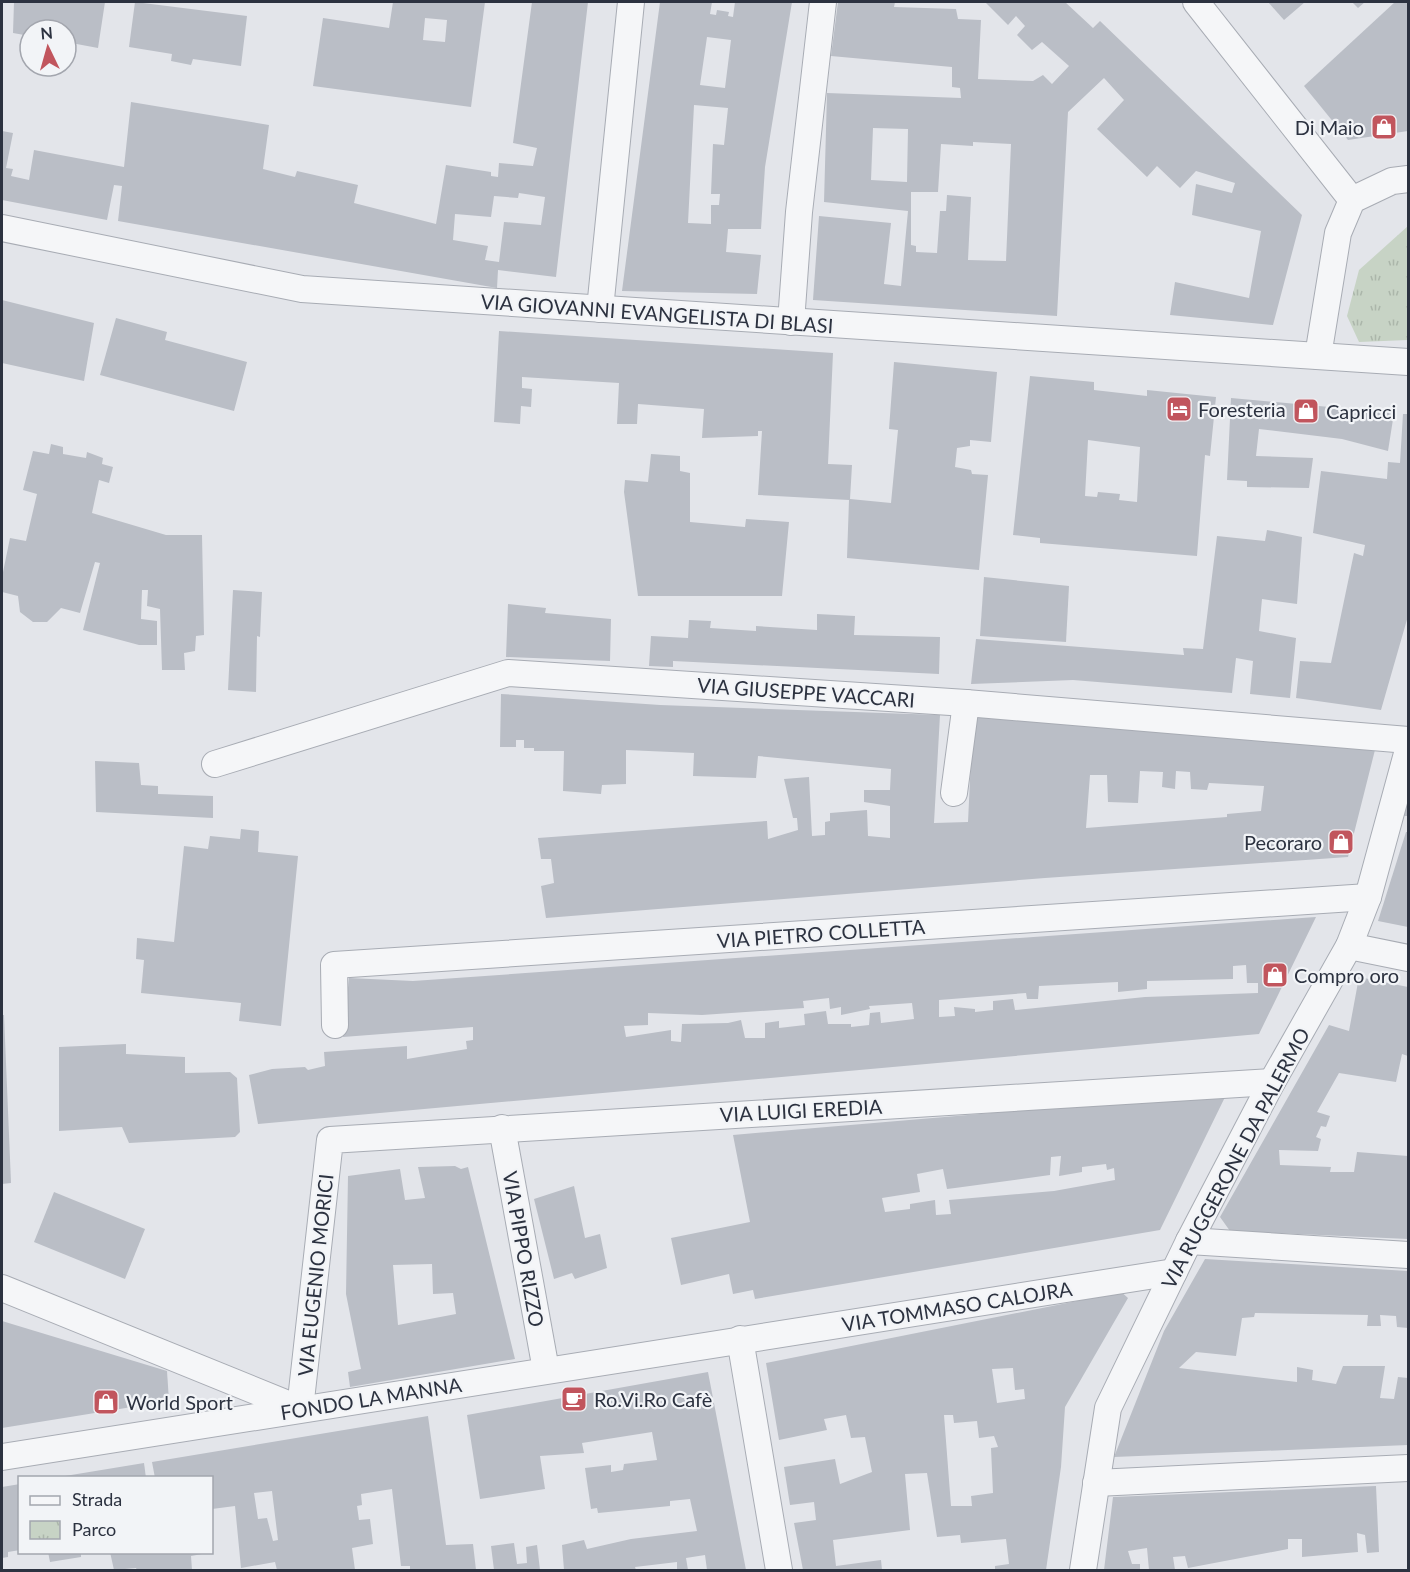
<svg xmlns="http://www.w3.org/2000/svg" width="1410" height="1572" viewBox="0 0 1410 1572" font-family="Lato,sans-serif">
	<defs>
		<pattern id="park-tufts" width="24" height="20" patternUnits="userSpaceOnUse" patternTransform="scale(1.5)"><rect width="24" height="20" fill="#c7d3c5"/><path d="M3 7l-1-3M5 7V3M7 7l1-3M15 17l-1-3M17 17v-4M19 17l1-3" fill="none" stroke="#abb6aa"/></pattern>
	</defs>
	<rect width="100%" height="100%" fill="#e3e5ea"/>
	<!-- park -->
	<polygon fill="url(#park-tufts)" points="1408,226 1408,340 1359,342 1347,316 1359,270"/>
	<!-- building -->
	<g fill="#babec6" fill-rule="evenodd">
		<polygon points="14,2 105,2 98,48 66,42 66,30 30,30 30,36 13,33"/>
		<polygon points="135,2 247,16 241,66 193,59 191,65 171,61 172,54 129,47"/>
		<path d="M393,2H485L471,107L313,86L323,18L389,28ZM425,18L447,20L445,42L423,40Z"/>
		<path d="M532,2H588L556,277L498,270L497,288L118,221L122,186L114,185L107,220L2,200V131L13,133L6,168L13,169L11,176L29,180L34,150L124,167L131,102L269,125L263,169L295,177L297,171L358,185L354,203L436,224L446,165L491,172V176L498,177L499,163L533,166L537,148L513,143ZM519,193L545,197L541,225L504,222L499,262L485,260L488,246L453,240L455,214L491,217L494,196L518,198Z"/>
		<path d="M660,2H712L710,14L716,15L717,10L729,12L728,16L733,17L735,2H792L765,167L761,229H728L726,252L761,255L757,294L622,291ZM707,37L731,40L725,88L700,85ZM694,105L728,108L724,145L713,144L711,194H720L719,205H711V224L688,223Z"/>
		<path d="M838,2H895L894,7L956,9L958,19L981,20L978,79L1033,81L1043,75L1052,84L1069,66L1042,42L1032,50L1017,35L1025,26L1016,16L1008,25L985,2H1065L1093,28L1100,21L1302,215L1273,325L1170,315L1175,282L1249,298L1261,231L1192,215L1196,184L1232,193L1235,183L1196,171L1180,188L1157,166L1147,177L1097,129L1124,100L1104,78L1068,112L1057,316L813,300L819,216L891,223L884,284L901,286L908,211L824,202L827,93L961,98L960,88L952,87V67L831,56ZM873,128L908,129L907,182L871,180ZM973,142L1011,144L1006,261L968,260L971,197L947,195L946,211H940L937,253L916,252V246L911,245V192H938L941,144L973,146Z"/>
		<polygon points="1268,2 1305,2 1284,20"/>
		<polygon points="1352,2 1365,2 1358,8"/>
		<polygon points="1395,2 1408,2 1408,131 1348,140 1304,86"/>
		<polygon points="2,300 94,323 84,381 2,363"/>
		<polygon points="116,318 167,332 165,340 247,362 234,411 100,375"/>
		<polygon points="499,331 833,353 828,464 852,465 850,499 891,503 898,430 889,429 894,362 997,372 991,442 970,440 970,446 957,448 955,467 971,470 972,474 988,475 979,570 847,558 849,500 758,495 762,431 758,431 758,436 702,438 704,409 638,404 637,424 617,424 619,383 522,377 522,388 532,389 531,407 521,406 520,424 494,422"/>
		<path d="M1030,376L1094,382V390L1147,396V390L1216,397L1210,456L1205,455L1197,556L1040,543V538L1013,535ZM1088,440L1140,447L1137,502L1119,500L1120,494L1098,492L1097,497L1085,496Z"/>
		<polygon points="1231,398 1394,413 1388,451 1342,439 1259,429 1256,456 1313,458 1309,488 1247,487 1247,481 1227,480"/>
		<polygon points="1403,414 1408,414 1408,616 1381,710 1296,698 1300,661 1331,663 1354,553 1363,556 1365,545 1313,533 1321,471 1387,479 1388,462 1400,463"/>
		<polygon points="51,444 63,447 63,454 86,458 87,452 103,458 102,464 113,467 109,483 99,480 92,513 166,535 202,535 204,635 196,636 195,651 184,653 185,670 162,670 160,609 147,606 148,590 142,590 141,619 157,621 157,645 139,645 83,630 100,563 95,562 80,613 61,608 47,622 33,622 20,612 18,596 2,592 2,577 10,538 26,541 37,494 23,490 33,451 49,454"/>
		<polygon points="651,454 680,456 680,471 690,473 690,522 745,527 746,519 789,522 782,596 638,596 624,492 625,480 648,482"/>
		<polygon points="1267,530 1302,537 1297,604 1262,599 1259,631 1296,638 1290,698 1250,694 1253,661 1236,658 1232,693 1073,680 971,684 976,639 1184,655 1183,648 1203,649 1217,536 1265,541"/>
		<polygon points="984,577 1069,586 1066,642 980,636"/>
		<polygon points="233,590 262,592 260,637 257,636 256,692 228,690"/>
		<polygon points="508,604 546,608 545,613 611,619 610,661 506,657"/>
		<polygon points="817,614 855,616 854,635 940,637 939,674 673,661 673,667 649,666 651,636 688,638 689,620 711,621 710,628 756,631 756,626 817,630"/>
		<path d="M501,694L660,705L940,715L934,823L968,822L973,717L1264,729L1377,742L1348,857L1045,878L546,918L541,886L554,883L551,859H541L538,838L767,821L768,839L798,830L797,818H793L784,779L809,777L812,836L825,835V822L830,821V813L867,810L868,836L890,838V806L864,802V790H890L891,769L758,756L756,778L693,776L694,753L626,750V784L602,785L601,794L563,791L564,751H534V748H524V740H516V747H500ZM1140,771L1163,772L1162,787L1175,789L1176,771L1190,772L1191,789L1207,790L1209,783L1264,786L1261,811L1227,814V817L1086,828L1090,775H1107L1108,802L1138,803Z"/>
		<polygon points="95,761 139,763 141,785 158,786 158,794 213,796 213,818 96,812"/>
		<polygon points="1408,800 1408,816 1404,816"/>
		<polygon points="241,829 259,831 258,852 298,856 281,1026 239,1021 241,1003 141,993 144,960 136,959 137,938 174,942 184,846 208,849 210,836 240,839"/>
		<polygon points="1406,832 1408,832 1408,927 1378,921"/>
		<path d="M1316,917L1259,1034L258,1124L249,1075L272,1069L305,1067L308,1070L325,1066L324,1052L407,1046V1059L467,1049L466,1041L473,1040V1027L343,1037L349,978L413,981ZM1246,965L1247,983H1258V993L1145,997L1015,1010L1013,999L993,1001V1010L975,1012V1009L954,1007L955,1016L939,1017V1000L1026,993L1027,999H1038L1039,986L1118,982V992L1147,989V981L1233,979V966ZM829,998L830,1009L841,1007V1015L870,1009L869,1006L912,1003L914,1019L881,1023L880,1012L870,1013L869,1025L851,1027V1024H828L826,1011L804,1014L805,1025L779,1028V1021L765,1023V1038H745L741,1020L728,1023L682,1024L681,1042L671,1041V1030L626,1037L624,1026L648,1025V1013L702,1015L804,1008L803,1001Z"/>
		<polygon points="1359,977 1408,987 1408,1056 1402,1054 1396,1082 1339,1073 1317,1112 1330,1116 1326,1127 1321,1126 1316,1137 1321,1139 1318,1151 1279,1150 1280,1165 1331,1167 1330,1172 1354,1172 1357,1152 1408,1156 1408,1239 1230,1231 1220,1217 1329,1025 1349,1031"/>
		<polygon points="2,1015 4,1015 11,1183 2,1184"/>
		<polygon points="126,1044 126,1054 185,1057 185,1073 230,1072 237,1078 240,1132 235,1137 129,1143 122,1127 59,1131 59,1047"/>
		<path d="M1227,1093L1160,1230L755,1299L753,1290L733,1294L729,1274L681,1285L671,1238L750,1222L733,1135ZM1061,1156L1059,1176L1082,1172V1167L1106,1164L1107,1170L1114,1168L1115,1180L1054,1191L949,1200L951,1214L936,1215L935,1200L910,1204V1209L885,1212L882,1198L920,1192L917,1174L943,1169L947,1189L955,1188L1050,1175L1051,1157Z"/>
		<path d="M455,1166L461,1169L468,1167L515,1359L350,1387L348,1372L361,1369L346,1294L348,1176L400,1169L405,1200L425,1198L418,1167ZM432,1264L433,1294L453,1293L456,1314L398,1325L393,1265Z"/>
		<polygon points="574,1186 585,1238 600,1234 607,1268 575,1279 572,1273 554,1279 534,1199"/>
		<polygon points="54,1192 145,1229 125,1279 34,1242"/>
		<polygon points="1205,1259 1408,1271 1408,1328 1397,1327 1396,1316 1380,1315 1381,1326 1367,1326 1368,1315 1255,1313 1254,1317 1242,1318 1236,1356 1196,1352 1179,1368 1297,1382 1297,1367 1313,1370 1312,1380 1336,1384 1343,1366 1385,1366 1380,1398 1394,1399 1398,1377 1408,1378 1408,1445 1114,1457 1164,1331"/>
		<path d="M1118,1289L1128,1298L1065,1407L1061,1467L1046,1570H995V1566L1009,1564L1006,1539L961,1543L960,1535L937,1537L927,1473L905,1474L910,1530L833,1540L836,1566L881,1560L882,1570H803L794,1523L816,1520L814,1502L790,1505L784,1467L835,1459L840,1484L872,1472L865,1437L851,1438L846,1415L824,1419L827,1430L779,1440L766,1363L1102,1296ZM1013,1368L1015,1390L1024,1389L1025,1399L997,1403L992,1369ZM944,1415H953L954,1423L977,1421L979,1438L994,1436L998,1447L991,1448L993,1493L971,1496L972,1506H951Z"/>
		<polygon points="2,1321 167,1371 169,1401 2,1428"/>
		<polygon points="708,1372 746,1570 707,1570 705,1555 686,1558 688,1570 677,1570 677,1562 635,1567 636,1570 564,1570 562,1545 584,1540 587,1549 631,1539 697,1531 690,1499 670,1501 670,1506 598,1513 597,1508 591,1509 585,1468 611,1465 611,1472 623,1470 624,1464 657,1460 652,1432 582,1443 584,1453 540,1456 545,1489 480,1499 467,1415"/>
		<path d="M428,1416L446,1545L473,1544L476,1570H410V1566H401L392,1489L361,1494L362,1505L357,1506L359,1520L370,1519L373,1544L352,1548L355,1570H277L275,1562L241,1568L235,1506L212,1509V1478H155L152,1462ZM272,1491L278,1540L273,1541L267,1518L258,1519L254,1493Z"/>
		<polygon points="144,1463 146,1478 65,1478 65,1476"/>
		<polygon points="20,1484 20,1550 8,1552 8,1557 2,1558 2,1487"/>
		<polygon points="1376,1486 1379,1552 1367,1553 1365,1535 1357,1533 1358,1552 1302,1557 1302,1539 1288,1539 1288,1549 1188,1568 1185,1556 1173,1557 1175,1570 1149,1570 1147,1548 1128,1551 1132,1564 1140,1564 1140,1570 1104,1570 1113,1497"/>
		<polygon points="514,1543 517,1564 527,1563 526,1547 537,1545 540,1570 494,1570 491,1546"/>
		<polygon points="48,1552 81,1552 81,1557 50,1562"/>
		<polygon points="110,1552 202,1552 202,1554 191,1556 192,1570 137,1570 136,1568 114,1570"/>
	</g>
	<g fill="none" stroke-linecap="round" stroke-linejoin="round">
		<!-- minor casing -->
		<g stroke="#a8acb4" stroke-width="28">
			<g id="minor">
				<polyline points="1196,2 1352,200"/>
				<polyline points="2,228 302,289 1408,362"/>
				<polyline points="600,309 631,2"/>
				<polyline points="791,322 799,212 823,2"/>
				<polyline points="1318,356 1338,233 1352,200 1392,181 1408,179"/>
				<polyline points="215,764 508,673 966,703 1408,740"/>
				<polyline points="954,793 966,703"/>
				<polyline points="1349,946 1408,958"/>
				<polyline points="335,1025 334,965 1368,897"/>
				<polyline points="502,1128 546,1370"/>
				<polyline points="1189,1241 1408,1255"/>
				<polyline points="2,1288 300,1409 330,1140 1272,1082"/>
				<polyline points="740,1339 779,1570"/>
				<polyline points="2,1457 1174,1272"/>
				<polyline points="1096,1483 1408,1468"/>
				<polyline points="1083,1570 1108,1408 1189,1241 1272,1082 1349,946 1368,897 1408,750"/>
			</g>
		</g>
		<!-- minor -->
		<use href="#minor" stroke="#f5f6f8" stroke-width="26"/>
	</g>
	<!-- icons -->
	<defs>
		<g id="shop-square" transform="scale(1.35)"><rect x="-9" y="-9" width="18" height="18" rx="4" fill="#c1555d" stroke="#f2f4f7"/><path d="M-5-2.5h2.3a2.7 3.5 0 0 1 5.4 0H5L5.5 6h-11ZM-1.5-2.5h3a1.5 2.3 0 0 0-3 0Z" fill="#fff"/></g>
		<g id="hotel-square" transform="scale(1.35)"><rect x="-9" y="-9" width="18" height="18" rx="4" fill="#c1555d" stroke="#f2f4f7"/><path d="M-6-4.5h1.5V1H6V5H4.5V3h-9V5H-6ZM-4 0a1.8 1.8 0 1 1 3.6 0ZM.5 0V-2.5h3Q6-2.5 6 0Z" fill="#fff"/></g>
		<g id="cafe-square" transform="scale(1.35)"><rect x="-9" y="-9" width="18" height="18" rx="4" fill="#c1555d" stroke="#f2f4f7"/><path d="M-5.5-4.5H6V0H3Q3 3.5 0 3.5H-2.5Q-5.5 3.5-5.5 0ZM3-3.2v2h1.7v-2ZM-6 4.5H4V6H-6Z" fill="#fff"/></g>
	</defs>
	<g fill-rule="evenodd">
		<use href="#shop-square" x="1384" y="127"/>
		<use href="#hotel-square" x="1179" y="409"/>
		<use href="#shop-square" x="1306" y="411"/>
		<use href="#shop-square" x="1341" y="842"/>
		<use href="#shop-square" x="1275" y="975"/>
		<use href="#cafe-square" x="574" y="1399"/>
		<use href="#shop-square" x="106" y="1402"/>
	</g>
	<g text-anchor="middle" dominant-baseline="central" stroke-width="4.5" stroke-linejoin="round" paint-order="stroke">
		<!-- poi labels -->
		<g font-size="20" fill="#2c3240" stroke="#f2f4f7" text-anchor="start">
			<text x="1364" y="127" text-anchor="end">Di Maio</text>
			<text x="1198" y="409">Foresteria</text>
			<text x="1326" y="411">Capricci</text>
			<text x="1322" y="842" text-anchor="end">Pecoraro</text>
			<text x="1294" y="975">Compro oro</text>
			<text x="594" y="1399">Ro.Vi.Ro Cafè</text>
			<text x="126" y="1402">World Sport</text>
		</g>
		<!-- street labels -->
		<g font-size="20" fill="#2c3240" stroke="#f2f4f7">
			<text transform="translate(657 313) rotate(4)">VIA GIOVANNI EVANGELISTA DI BLASI</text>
			<text transform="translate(806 692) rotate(4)">VIA GIUSEPPE VACCARI</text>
			<text transform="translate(821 933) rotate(-4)">VIA PIETRO COLLETTA</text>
			<text transform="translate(801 1110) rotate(-3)">VIA LUIGI EREDIA</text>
			<text transform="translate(1235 1158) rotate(-62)">VIA RUGGERONE DA PALERMO</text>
			<text transform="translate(524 1249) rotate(80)">VIA PIPPO RIZZO</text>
			<text transform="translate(315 1275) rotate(-84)">VIA EUGENIO MORICI</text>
			<text transform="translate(957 1306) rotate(-9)">VIA TOMMASO CALOJRA</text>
			<text transform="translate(371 1398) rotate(-9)">FONDO LA MANNA</text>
		</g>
	</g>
	<!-- border -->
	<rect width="1410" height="1572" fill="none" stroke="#2c3240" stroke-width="6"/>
	<!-- legend -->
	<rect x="18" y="1476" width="195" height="78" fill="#f2f4f7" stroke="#a3a6ae" stroke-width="1.5"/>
	<rect x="30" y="1496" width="30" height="9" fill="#f5f6f8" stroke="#a3a6ae" stroke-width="1.5"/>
	<text x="72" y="1506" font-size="18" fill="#2c3240">Strada</text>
	<rect x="30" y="1521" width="30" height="18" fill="url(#park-tufts)" stroke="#a3a6ae" stroke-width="1.5"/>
	<text x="72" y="1536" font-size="18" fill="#2c3240">Parco</text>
	<!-- north arrow -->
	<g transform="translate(48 48) rotate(355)"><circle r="28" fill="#f2f4f7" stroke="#a3a6ae" stroke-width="1.5"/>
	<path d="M0-4.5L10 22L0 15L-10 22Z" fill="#c1555d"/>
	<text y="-9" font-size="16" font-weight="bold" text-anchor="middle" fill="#2c3240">N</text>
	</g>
</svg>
